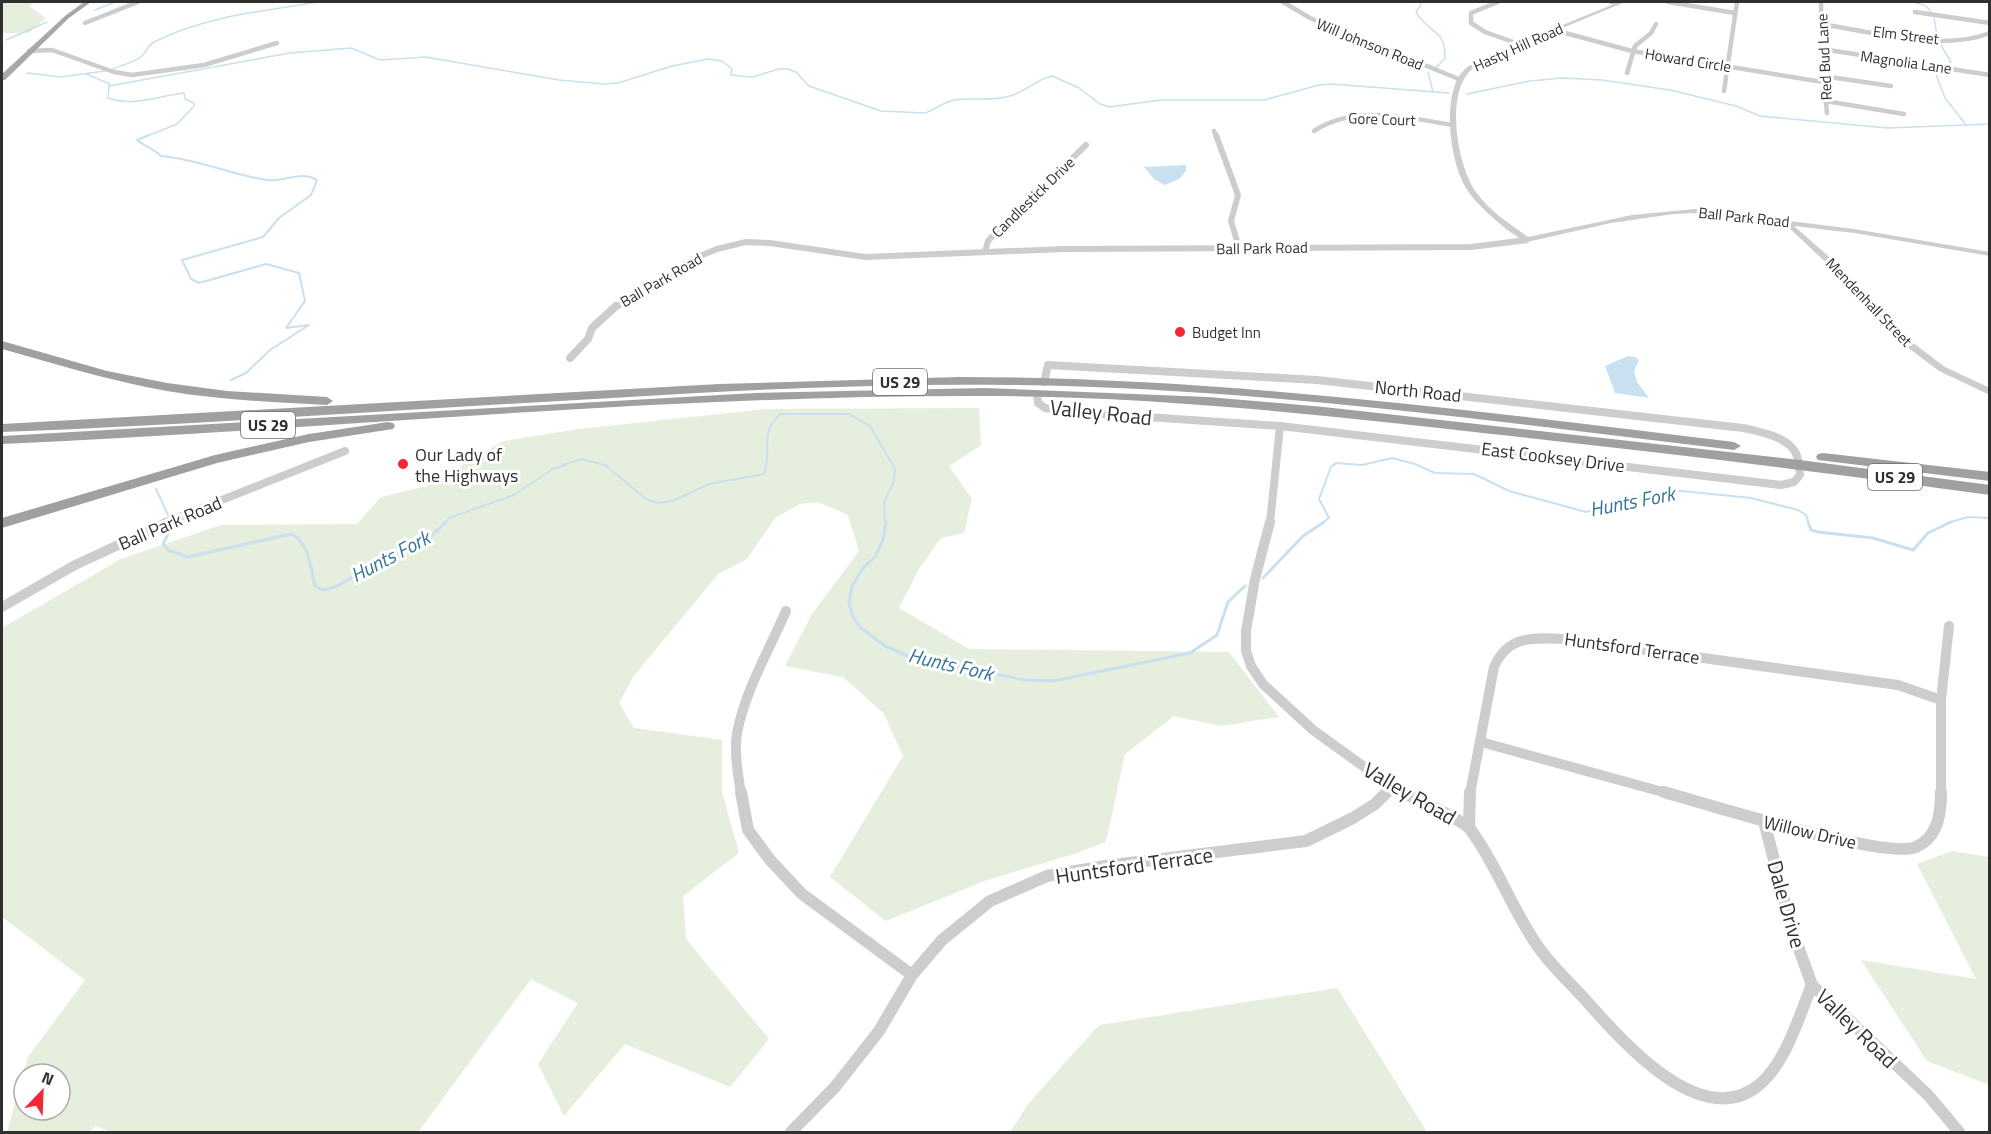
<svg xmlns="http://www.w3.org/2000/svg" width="1991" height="1134" viewBox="0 0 1991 1134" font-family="'Titillium Web',sans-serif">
	<rect width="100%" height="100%" fill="#fff"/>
	<!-- green -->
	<g fill="#e6eedd" fill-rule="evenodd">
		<polygon points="2,2 34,2 29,6 46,18 29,33 2,33"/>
		<path d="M979,408L981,445L949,466L972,499L964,533L941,538L919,569L899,608L969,649L1229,652L1279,717L1221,726L1174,716L1125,754L1106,842L1077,853L987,880L886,921L830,877L903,756L884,714L843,677L785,666L812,614L859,551L848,515L818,502L800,504L775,518L747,559L718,574L633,677L619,703L634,728L722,740V792L739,853L683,896L686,939L769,1039L730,1087L625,1044L564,1116L538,1064L578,1003L531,979L418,1132H111L96,1126L89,1132H7L28,1057L85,980L2,917V628L121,559L221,525L357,524L381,497L427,486L503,441L579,429L766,409ZM24,1074H60V1110H24Z"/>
		<polygon points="1952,851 1989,857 1989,1085 1927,1061 1861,960 1976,979 1917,864"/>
		<polygon points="1337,988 1427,1132 1010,1132 1028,1104 1099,1025"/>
	</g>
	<!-- water -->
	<g fill="#c8e0ef">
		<polygon points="1186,165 1186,171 1179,179 1165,185 1154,179 1144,167"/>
		<polygon points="1628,356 1635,357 1639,360 1634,371 1637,382 1649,398 1615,393 1605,366"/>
	</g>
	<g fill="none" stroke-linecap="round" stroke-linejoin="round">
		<!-- stream-far2 -->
		<g stroke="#c8e0ef" stroke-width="1.5">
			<path d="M1420,2L1421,5L1416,12C1428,34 1446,28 1445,58L1436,68"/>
			<polyline points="1914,2 1926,6 1931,12"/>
			<polyline points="95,10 115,2"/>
			<polyline points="1934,18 1937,35"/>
			<polyline points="6,40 47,22"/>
			<polyline points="1939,42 1951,62 1946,65"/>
			<path d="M113,69C121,65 136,62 142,56C147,51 147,46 154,42C205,16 264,11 319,2"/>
			<polyline points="1939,69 1935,72 1945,98 1967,126"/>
			<polyline points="1428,72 1433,92"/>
			<polyline points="27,73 61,77 105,71"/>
			<polyline points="86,74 110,84 109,86"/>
			<path d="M109,86L290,53L351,48L380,60L425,57L559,80L604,84L618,83L672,66L708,59L722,61L732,69L731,75L752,77L779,69H788L796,72L809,86L881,111L925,113C935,110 941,103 954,100C973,97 992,102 1010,96C1025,92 1037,79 1052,76L1079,88L1100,104L1109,107L1161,100H1264L1319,85L1331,84L1449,93"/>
			<path d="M109,86L108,98C134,107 158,96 184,93L185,99L194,103V106L177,124L145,137"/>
			<polyline points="1467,94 1530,81 1562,78 1602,80 1670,90 1736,106 1760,116 1888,128 1990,124"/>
		</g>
		<!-- stream-far1 -->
		<g stroke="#c8e0ef" stroke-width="2">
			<path d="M149,135L137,140C145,147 153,148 161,156C198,159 231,175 267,180C286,182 300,170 317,180L311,195L279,218L263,237L182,260L191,279L199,283L266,264L299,273L305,301L286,328L309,325L270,350L246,373L231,380"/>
			<polyline points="156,489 168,515"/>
			<path d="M444,523L451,517L514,495L553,469L581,459L605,465L646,499L657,503L673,501L709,484L764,474C773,450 758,435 780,414H849L870,426L895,469L894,481L884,502L885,523"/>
			<polyline points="1322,523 1329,518 1319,499 1331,467 1336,463 1362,465 1392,458 1415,464 1435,473 1474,474 1509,491 1586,512 1644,495 1672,490 1751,498 1798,510 1806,515 1809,523"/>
			<polyline points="1947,523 1968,517 1990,518"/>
		</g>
		<!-- stream -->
		<g stroke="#c8e0ef" stroke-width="3">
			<polyline points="886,522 883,540 875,557 864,567 852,586 849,602 852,615 860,627 885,646 922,662 944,663 1024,680 1053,681 1190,653 1217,635 1228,602 1245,586"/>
			<polyline points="1808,522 1811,530 1818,532 1873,538 1913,550 1928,533 1951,522"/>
			<path d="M171,528L163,544L168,550L188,557L291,534C310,543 310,567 315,586L323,590L335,587L385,559L425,542L446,522"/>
			<polyline points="1263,578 1303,536 1324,522"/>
		</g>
		<!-- minor-far4 -->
		<g stroke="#cdcdcd" stroke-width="4.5">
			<polyline points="1283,2 1310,18 1461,80"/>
			<polyline points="1498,2 1471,13 1471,23 1485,32 1519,44"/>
			<polyline points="1611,2 1618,3"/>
			<polyline points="1668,2 1735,13"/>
			<polyline points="1821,2 1822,61 1827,113"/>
			<polyline points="1915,12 1990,23"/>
			<polyline points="85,23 138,2"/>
			<path d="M1822,24C1872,32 1942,52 1990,33"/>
			<polyline points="1554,30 1632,51 1823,82"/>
			<polyline points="1822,49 1990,75"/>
			<polyline points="29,51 52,50 114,72 132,75 204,65 277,43"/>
			<polyline points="1627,73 1635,46 1651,33 1656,24"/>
			<polyline points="1823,76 1891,86"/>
			<polyline points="1724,91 1737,2"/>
			<polyline points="1825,101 1904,114"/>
			<polyline points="1214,131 1216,137"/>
			<path d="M1314,131C1355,104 1408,118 1453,125"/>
		</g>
		<!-- minor-far3 -->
		<g stroke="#cdcdcd" stroke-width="6">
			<polyline points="1216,135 1238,195 1231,221 1239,248"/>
			<polyline points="985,252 988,241 997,231 1086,145"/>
			<polyline points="615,308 693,259 717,249 746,242 770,243 865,257 1064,249 1471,247 1527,240"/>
		</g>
		<!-- minor-far2 -->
		<g stroke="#cdcdcd" stroke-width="8">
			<polyline points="570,358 588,339 592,328 616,306"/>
			<path d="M1037,394L1038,403L1045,408L1073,412L1280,426L1781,485L1794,482L1800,475C1799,469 1799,461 1797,456C1791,437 1760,432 1743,428L1317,380L1048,365L1044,382"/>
			<polyline points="164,523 345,451"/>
			<polyline points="1270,523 1280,426"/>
		</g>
		<!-- minor-far1 -->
		<g stroke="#cdcdcd" stroke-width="10">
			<polyline points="1270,522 1255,579 1246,631 1246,651 1251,666 1263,684 1313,730 1392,787 1405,794"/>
			<polyline points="2,607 75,565 168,522"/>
			<polyline points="1481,742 1670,794"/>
			<path d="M741,794C738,774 734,753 737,733C745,691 769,650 786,611"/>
			<polyline points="1385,794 1392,787"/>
			<path d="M1470,794L1494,667C1509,634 1534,638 1566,639L1898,685L1941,700"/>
			<polyline points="1941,794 1941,700 1949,626"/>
		</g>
		<!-- minor -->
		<g stroke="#cdcdcd" stroke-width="12">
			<polyline points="741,792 748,830 771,861 802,894 912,975"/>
			<path d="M1402,792C1416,799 1463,820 1470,829C1496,863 1513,912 1539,948C1551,965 1567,980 1581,995C1617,1035 1699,1134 1759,1085C1787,1061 1798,1018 1812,985"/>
			<path d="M1664,792C1705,804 1886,860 1916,847C1938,837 1941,814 1941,792"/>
			<polyline points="1764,821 1791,927 1812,985 1929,1096 1959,1132"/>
			<polyline points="1469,827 1470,792"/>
			<polyline points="791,1132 835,1087 879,1031 912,975 942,940 990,901 1047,876 1105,866 1306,841 1353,818 1375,804 1387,792"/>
		</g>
		<!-- tertiary -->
		<path fill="#cdcdcd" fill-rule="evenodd" d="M1619,2H1625L1488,59C1480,63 1471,68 1466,76C1447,102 1458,167 1476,192C1489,211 1510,224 1528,237L1632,215L1695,209L1854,229L1990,252V256L1854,233L1794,226L1843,269L1908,339L1945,367L1990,388V395L1939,371L1902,343L1837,273L1785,224L1695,213L1674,214L1611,223L1527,242C1509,234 1476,205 1466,188C1450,161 1443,104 1459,76C1465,67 1475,62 1484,57Z"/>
		<!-- primary -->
		<polygon fill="#a8a8a8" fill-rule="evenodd" points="84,2 91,2 69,18 5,80 2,80 2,74 65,16"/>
		<!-- trunk -->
		<g fill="#a0a0a0" fill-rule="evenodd">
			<path d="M2,341L107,371L167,383L227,391L327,397L333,401L327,405C273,402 220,400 167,391C110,381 56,364 2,349Z"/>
			<path d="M959,377C1219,377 1476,411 1734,442L1741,446L1734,450C1494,421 1255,388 1013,385C879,383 745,390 612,398C408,409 205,424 2,432V424L719,384Z"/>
			<path d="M985,388L1208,397L1324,407L1800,460L1990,485V495C1824,472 1658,452 1492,434C1323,415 1153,396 983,396C655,395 328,430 2,444V436L755,393Z"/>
			<polygon points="388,422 393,423 395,426 393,429 309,442 217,463 2,528 2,518 215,455 309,434"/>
			<polygon points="1823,453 1990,472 1990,481 1818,460 1816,457 1818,454"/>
		</g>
	</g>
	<!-- markers -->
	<g fill="#f42637" stroke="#fff" stroke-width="2">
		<circle cx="1180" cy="332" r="6"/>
		<circle cx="403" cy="464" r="6"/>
	</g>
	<g text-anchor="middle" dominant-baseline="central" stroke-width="6" stroke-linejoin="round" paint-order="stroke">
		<!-- far-street labels -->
		<g font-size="15" fill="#303030" stroke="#fff">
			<text transform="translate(1906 35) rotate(7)">Elm Street</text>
			<text transform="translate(1370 44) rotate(22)">Will Johnson Road</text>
			<text transform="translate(1518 47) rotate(-24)">Hasty Hill Road</text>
			<text transform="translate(1824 57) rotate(-93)">Red Bud Lane</text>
			<text transform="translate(1688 60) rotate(9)">Howard Circle</text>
			<text transform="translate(1906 62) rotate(8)">Magnolia Lane</text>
			<text transform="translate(1382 119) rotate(2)">Gore Court</text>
			<text transform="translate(1033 197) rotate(-44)">Candlestick Drive</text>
			<text transform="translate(1744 217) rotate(6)">Ball Park Road</text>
			<text transform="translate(1262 248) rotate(-1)">Ball Park Road</text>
			<text transform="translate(661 280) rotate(-30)">Ball Park Road</text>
			<text transform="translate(1869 302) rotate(46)">Mendenhall Street</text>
		</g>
		<!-- far-poi labels -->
		<g font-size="15" fill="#303030" stroke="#fff" text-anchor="start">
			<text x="1192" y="332">Budget Inn</text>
		</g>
		<!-- shield labels -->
		<g fill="#fff" stroke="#6e6e6e" stroke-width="1.5">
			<rect x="873" y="369" width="54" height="26" rx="4.5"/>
			<rect x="241" y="412" width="54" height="26" rx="4.5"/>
			<rect x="1868" y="464" width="54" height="26" rx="4.5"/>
		</g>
		<g font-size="16" font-weight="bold" fill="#303030">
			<text x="900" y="382">US 29</text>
			<text x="268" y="425">US 29</text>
			<text x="1895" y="477">US 29</text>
		</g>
		<!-- street labels -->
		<g font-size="18" fill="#303030" stroke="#fff">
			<text transform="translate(1418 391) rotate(6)">North Road</text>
			<text transform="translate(1553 457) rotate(7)">East Cooksey Drive</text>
			<text transform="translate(170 523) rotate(-23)">Ball Park Road</text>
			<text transform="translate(1632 648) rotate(8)">Huntsford Terrace</text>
			<text transform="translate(1810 832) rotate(13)">Willow Drive</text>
		</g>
		<!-- poi labels -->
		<g font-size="18" fill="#303030" stroke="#fff" text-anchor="start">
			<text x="415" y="454">Our Lady of<tspan x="415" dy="21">the Highways</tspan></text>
		</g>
		<!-- water labels -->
		<g font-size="20" font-style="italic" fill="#36749a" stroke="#fff">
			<text transform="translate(1632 501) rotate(-11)">Hunts Fork</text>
			<text transform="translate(390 556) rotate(-28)">Hunts Fork</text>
			<text transform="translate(951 664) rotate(13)">Hunts Fork</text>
		</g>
		<!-- near-street labels -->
		<g font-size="21" fill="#303030" stroke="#fff">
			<text transform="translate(1101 412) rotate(6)">Valley Road</text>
			<text transform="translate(1410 793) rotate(30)">Valley Road</text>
			<text transform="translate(1134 865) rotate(-8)">Huntsford Terrace</text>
			<text transform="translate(1787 904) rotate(74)">Dale Drive</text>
			<text transform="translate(1857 1028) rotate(44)">Valley Road</text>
		</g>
	</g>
	<!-- border -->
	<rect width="1991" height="1134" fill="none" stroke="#303030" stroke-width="6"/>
	<!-- north arrow -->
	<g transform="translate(42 1092) rotate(23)"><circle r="28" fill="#ffffff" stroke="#acacac" stroke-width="1.5"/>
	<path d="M0-4.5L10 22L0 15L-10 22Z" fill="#f42637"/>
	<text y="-9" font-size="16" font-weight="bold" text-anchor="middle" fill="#303030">N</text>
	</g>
</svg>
